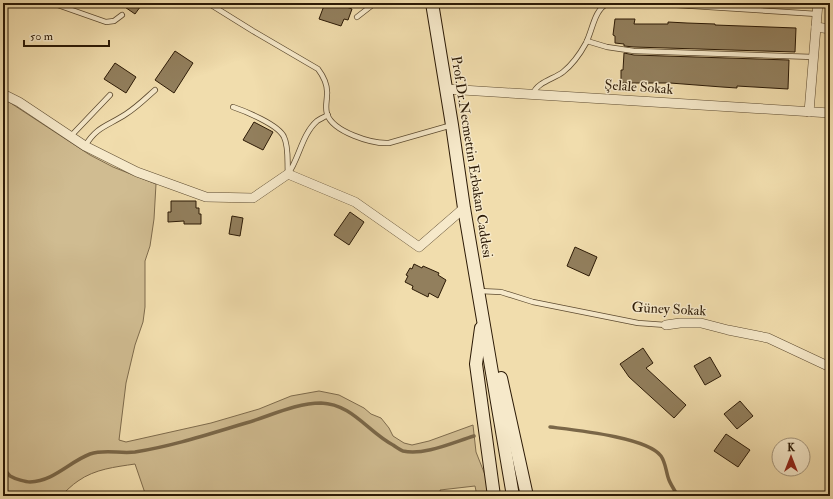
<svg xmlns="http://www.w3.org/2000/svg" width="833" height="499" viewBox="0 0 833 499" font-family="'IM FELL Double Pica',serif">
	<rect width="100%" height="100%" fill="#f1ddad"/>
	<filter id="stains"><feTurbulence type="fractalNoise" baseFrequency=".005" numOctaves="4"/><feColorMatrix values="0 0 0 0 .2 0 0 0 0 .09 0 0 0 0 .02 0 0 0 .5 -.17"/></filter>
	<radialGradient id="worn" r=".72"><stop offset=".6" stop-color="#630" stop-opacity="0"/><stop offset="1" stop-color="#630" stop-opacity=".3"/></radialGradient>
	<!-- green -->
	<path fill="#d0bc91" stroke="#7e6b4c" d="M3,98L90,155L113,167L156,184L154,219L150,246L145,261V307L143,322L135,345L126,383L119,440L126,442L211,423L259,409L291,396L319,391L339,395L364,408L371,414L381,418L389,428L393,436L404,443L412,445L429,441L473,425L476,452L489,485L491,496H477L475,486L440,490L441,496H146L135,464C115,467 95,469 78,481C72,485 66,491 61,496H3Z"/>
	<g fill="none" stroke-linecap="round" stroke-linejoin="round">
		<!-- stream -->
		<g stroke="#7a6748" stroke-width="3.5">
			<path d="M550,427C574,430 647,437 661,456C666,463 666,473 669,480C671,485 675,491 678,496"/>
			<path d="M3,467C5,470 8,474 10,476C15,479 26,482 30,482C54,481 69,462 90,454C105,449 120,454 135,452C173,446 209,434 246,423C270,416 296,403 321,403C352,404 368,432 393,445C396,447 400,450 403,451C424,456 454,442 474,436"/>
		</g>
	</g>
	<!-- building -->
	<g fill="#927f5d" stroke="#2c1a06">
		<polygon points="119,3 143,3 135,14"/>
		<polygon points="325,3 340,7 341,5 352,9 348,20 344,19 341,26 319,19"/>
		<polygon points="615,19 635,19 634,24 668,24 668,22 687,23 715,24 715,25 796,28 795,52 634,47 624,46 624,44 615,43 615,36 613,35"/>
		<polygon points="175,51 193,63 174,93 155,80"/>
		<polygon points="624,53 634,55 789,60 788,89 737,86 737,88 722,87 670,83 621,83 621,70 623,70"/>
		<polygon points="115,63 136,77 126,93 104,79"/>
		<polygon points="254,122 273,132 263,150 243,140"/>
		<polygon points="171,201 196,201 196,208 199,208 199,214 201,214 201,224 184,224 184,221 168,222 168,212 171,212"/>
		<polygon points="350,212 364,222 349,245 334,235"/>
		<polygon points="232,216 243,218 240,236 229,234"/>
		<polygon points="575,247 597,257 589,276 567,266"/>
		<polygon points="414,264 422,268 423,266 439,273 438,275 446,280 438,298 429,293 428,297 412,289 413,286 405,282 408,276 406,275 410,268 412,269"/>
		<polygon points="643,348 653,363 646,368 686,405 674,418 629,377 620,364"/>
		<polygon points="710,357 721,376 705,385 694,366"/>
		<polygon points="740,401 753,416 737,429 724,414"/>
		<polygon points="726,434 750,450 738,467 714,451"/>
	</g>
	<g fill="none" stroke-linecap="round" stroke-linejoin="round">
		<!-- service casing -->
		<g stroke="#5d4b30" stroke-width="6">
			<g id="service">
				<polyline points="52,3 106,22 114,21 122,15"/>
				<path d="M208,3L253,31L318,69C324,77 328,85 327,95C327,101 325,107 327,114C333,132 372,144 389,143L452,125"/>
				<polyline points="645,3 817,14"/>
				<polyline points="357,17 375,3"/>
				<polyline points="587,41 607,47 634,51 814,57"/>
				<path d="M533,94C537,82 554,79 563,72C573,64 580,54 586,43C593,29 594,10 608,3"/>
				<path d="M233,107C245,111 279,125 284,137C289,147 287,163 288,174"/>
				<polyline points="70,137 110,95"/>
				<path d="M85,146C97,126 108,126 126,114C137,107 146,98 155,90"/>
				<path d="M288,174C299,159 302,134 317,121C320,119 324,117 328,115"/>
				<polyline points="479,291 501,292 533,302 638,323 666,325"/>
			</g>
		</g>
		<!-- minor casing -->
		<g stroke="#5d4b30" stroke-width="10">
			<g id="minor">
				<polyline points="816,27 830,29"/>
				<polyline points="446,89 830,113"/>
				<polyline points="3,94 19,102 85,146 137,172 206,197 253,198 288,174 355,202 419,247 464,208"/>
				<polyline points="809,112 818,3"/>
				<polyline points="666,325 680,323 701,323 728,330 768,338 830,367"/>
			</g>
		</g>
		<!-- secondary casing -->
		<g stroke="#2c1a06" stroke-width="14">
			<g id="secondary">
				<polyline points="432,3 452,125 464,208 513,496"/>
				<polyline points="481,328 476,364 494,496"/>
				<polyline points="501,378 527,496"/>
			</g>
		</g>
		<!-- service -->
		<use href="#service" stroke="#f6e9ca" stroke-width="4.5"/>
		<!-- minor -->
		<use href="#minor" stroke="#f6e9ca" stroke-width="9"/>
		<!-- secondary -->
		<use href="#secondary" stroke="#f6e9ca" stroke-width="12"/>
	</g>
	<g text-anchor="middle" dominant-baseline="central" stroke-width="3" stroke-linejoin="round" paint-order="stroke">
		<!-- street labels -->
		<g font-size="14" fill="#2c1a06" stroke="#f6e9ca">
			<text transform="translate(639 87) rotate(4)">Şelale Sokak</text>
			<text transform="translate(472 157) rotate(81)">Prof.Dr.Necmettin Erbakan Caddesi</text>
			<text transform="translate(669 309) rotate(3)">Güney Sokak</text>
		</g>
	</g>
	<!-- margin -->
	<rect width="833" height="499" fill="none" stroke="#f1ddad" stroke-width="16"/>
	<rect x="4" y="4" width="825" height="491" fill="none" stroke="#2c1a06" stroke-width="2"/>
	<rect x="8" y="8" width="817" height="483" fill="none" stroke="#2c1a06"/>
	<!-- north arrow -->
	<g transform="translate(791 457)"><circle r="19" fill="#f6e9ca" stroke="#a5967c"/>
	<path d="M0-3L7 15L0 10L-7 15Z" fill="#8f2418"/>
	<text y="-6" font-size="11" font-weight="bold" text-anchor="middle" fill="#2c1a06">K</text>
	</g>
	<!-- scale -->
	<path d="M24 40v6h85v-6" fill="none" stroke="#2c1a06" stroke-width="2"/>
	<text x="30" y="40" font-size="12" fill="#2c1a06" stroke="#f6e9ca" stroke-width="3" paint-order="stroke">50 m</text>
	<rect width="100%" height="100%" filter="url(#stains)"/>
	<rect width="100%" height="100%" fill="url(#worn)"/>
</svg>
